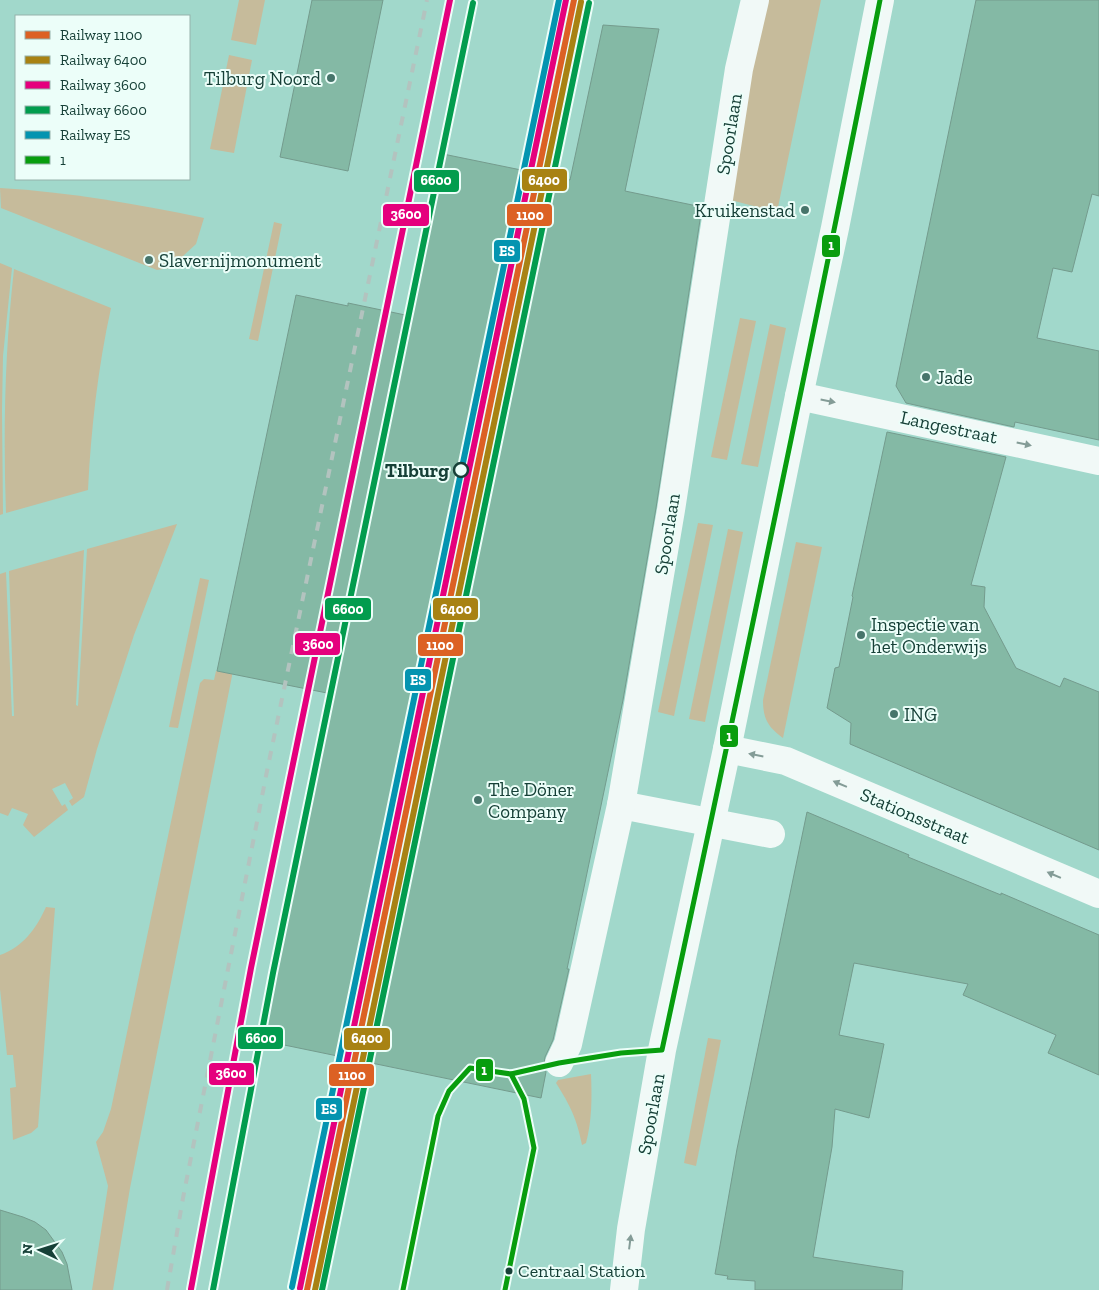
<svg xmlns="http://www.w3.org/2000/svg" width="1099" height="1290" viewBox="0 0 1099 1290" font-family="'Zilla Slab',serif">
	<rect width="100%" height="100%" fill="#a1d8cb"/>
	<!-- green -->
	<g fill="#c6bb9b">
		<polygon points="239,0 265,0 256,45 231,40"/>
		<polygon points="764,0 821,0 777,212 723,198"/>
		<polygon points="229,55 252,60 234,153 210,149"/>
		<path d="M0,188C69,192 137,204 204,218L196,244L170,268L157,270L1,208Z"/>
		<polygon points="274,222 282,224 258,341 249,339"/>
		<polygon points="0,263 12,268 3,356 2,410 3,514 0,515"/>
		<path d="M14,269L111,308C98,367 91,429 88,490L6,513C3,431 5,350 14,269Z"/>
		<polygon points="740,318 756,321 727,460 711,457"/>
		<polygon points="770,324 786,328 758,467 741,464"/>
		<polygon points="698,523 713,525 674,716 658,712"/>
		<polygon points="177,524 134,635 97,749 84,797 72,806 69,801 73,798 65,783 52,789 62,806 65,804 68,810 34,837 23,825 28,814 12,808 8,816 0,813 0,574 6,572 12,716 14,716 9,571 84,550 76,705 78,706 87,549"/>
		<polygon points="728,529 743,532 705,722 689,719"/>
		<path d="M796,542L822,547L783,738C768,727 763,719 763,700Z"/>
		<polygon points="200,578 209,580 178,728 169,727"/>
		<polygon points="216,671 232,674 232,676 130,1188 113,1290 92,1290 108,1186 96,1142 103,1132 111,1109 200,683 204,679 214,680"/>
		<path d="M46,907L55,908L38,1127L31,1133L13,1140L10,1088L16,1087L13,1055H7L0,989V955C23,947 36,929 46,907Z"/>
		<polygon points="708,1038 721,1040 696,1166 684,1163"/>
		<path d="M591,1074C592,1098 592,1121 586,1143L582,1145C577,1119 570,1105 556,1083L558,1080Z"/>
	</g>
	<!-- building -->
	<g fill="#84b9a5" stroke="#749b8d">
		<polygon points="312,0 383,0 348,171 280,157"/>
		<polygon points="976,0 1099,0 1099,196 1092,194 1072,272 1053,268 1037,338 1099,351 1099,440 1015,422 1014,427 906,403 896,386"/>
		<polygon points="603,25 659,29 625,191 702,207 656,508 623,700 567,969 569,969 553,1040 545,1057 544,1065 546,1072 541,1098 260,1040 332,694 217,671 296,295 348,306 348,303 410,316 443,154 570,180"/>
		<polygon points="887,432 1006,457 971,585 985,587 984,607 1016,668 1060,687 1064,678 1099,692 1099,850 850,744 851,723 827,708 835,668 839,667 853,597 852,596"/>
		<polygon points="807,812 909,855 908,857 1001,895 1001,893 1099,935 1099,1075 1048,1053 1056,1035 963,995 968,984 854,963 839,1035 884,1044 869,1118 835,1109 832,1147 813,1257 903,1271 902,1290 755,1290 755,1281 727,1279 728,1276 715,1274 737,1149"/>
		<polygon points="0,1210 23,1217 35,1222 46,1230 62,1252 67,1264 72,1290 0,1290"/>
	</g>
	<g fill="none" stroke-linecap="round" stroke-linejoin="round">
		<!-- street -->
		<g stroke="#f1f9f7" stroke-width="28">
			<polyline points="799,396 1099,461"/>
			<polyline points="727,749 786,761 1099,894"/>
			<polyline points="621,805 771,834"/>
			<polyline points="559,1063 568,1044 621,805 671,510 739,69 755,0"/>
		</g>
		<!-- secondary -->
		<polyline stroke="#f1f9f7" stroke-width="28" points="624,1290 631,1229 662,1050 727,749 799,396 835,228 880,0"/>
		<!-- rail -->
		<polyline stroke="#b3c3bf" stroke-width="4" stroke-dasharray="9 9" stroke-linecap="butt" points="167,1290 183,1198 267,771 427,0"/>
		<!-- bus-1 casing -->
		<g stroke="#ecfef9" stroke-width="9">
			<g id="bus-1">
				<path d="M403,1290L438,1116L449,1091L470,1068L511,1074L559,1063L621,1053L662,1050C737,701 811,351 880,0"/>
				<polyline points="505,1290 534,1148 524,1099 511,1074"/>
			</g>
		</g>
		<!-- bus-1 -->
		<use href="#bus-1" stroke="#089d0e" stroke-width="5"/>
		<!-- rail-1 casing -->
		<g stroke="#ecfef9" stroke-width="10">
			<polyline id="rail-1" points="307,1290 574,0"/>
		</g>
		<!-- rail-2 casing -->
		<g stroke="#ecfef9" stroke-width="10">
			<polyline id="rail-2" points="315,1290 581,2"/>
		</g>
		<!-- rail-3 casing -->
		<g stroke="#ecfef9" stroke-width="10">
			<g id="rail-3">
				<polyline points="300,1288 566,0"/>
				<polyline points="191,1289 251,968 450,0"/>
			</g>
		</g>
		<!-- rail-4 casing -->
		<g stroke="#ecfef9" stroke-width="10">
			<g id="rail-4">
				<polyline points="213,1290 273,973 473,3"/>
				<polyline points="322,1290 589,3"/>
			</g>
		</g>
		<!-- rail-5 casing -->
		<g stroke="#ecfef9" stroke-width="10">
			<polyline id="rail-5" points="292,1287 559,0"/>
		</g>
		<!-- rail-1 -->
		<use href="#rail-1" stroke="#dc6124" stroke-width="6"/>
		<!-- rail-2 -->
		<use href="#rail-2" stroke="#a88213" stroke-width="6"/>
		<!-- rail-3 -->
		<use href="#rail-3" stroke="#e5007d" stroke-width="6"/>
		<!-- rail-4 -->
		<use href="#rail-4" stroke="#029c4e" stroke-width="6"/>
		<!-- rail-5 -->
		<use href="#rail-5" stroke="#0494b0" stroke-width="6"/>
	</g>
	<!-- one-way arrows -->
	<defs><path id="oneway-solid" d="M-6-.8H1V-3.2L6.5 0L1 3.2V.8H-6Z" transform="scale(1.25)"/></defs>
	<g fill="#849c97">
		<use href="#oneway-solid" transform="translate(828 401) rotate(11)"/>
		<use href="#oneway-solid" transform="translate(1024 444) rotate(12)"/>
		<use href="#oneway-solid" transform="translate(756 755) rotate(-169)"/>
		<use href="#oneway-solid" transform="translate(840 784) rotate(-157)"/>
		<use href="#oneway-solid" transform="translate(1054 875) rotate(-157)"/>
		<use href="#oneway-solid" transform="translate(630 1242) rotate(-83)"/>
	</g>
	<!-- markers -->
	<g fill="#47756b" stroke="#ecfef9" stroke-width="2">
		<circle cx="331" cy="78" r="5"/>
		<circle cx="805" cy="210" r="5"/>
		<circle cx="149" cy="260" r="5"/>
		<circle cx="926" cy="377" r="5"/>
		<circle cx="861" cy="635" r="5"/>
		<circle cx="894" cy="714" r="5"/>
		<circle cx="478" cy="800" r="5"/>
	</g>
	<circle fill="#ecfef9" stroke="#164037" stroke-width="2.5" cx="461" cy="470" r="7"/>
	<circle fill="#164037" stroke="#ecfef9" stroke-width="2" cx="509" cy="1271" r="4.5"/>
	<g text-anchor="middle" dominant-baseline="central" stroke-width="4" stroke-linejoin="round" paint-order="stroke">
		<!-- bus labels -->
		<g font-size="18" fill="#164037" stroke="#ecfef9" text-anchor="start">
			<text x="518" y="1271">Centraal Station</text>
		</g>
		<!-- poi labels -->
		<g font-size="19" fill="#164037" stroke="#ecfef9" text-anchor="start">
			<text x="321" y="78" text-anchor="end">Tilburg Noord</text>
			<text x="795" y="210" text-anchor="end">Kruikenstad</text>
			<text x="159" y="260">Slavernijmonument</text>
			<text x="936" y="377">Jade</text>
			<text x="871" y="624">Inspectie van<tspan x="871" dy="22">het Onderwijs</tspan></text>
			<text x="904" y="714">ING</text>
			<text x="488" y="789">The Döner<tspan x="488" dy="22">Company</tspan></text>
		</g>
		<!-- street labels -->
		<g font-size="19" fill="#164037" stroke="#ecfef9">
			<text transform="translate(729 134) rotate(-81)">Spoorlaan</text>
			<text transform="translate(949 427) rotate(12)">Langestraat</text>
			<text transform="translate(667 534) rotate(-81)">Spoorlaan</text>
			<text transform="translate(915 816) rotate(23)">Stationsstraat</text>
			<text transform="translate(651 1114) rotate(-80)">Spoorlaan</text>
		</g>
		<!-- stop labels -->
		<g font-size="19" font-weight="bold" fill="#164037" stroke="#ecfef9" text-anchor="end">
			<text x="449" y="470">Tilburg</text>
		</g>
	</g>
	<g stroke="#ecfef9" stroke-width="2">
		<rect x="521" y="168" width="47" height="24" rx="5" fill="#a88213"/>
		<rect x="413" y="169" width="47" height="24" rx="5" fill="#029c4e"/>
		<rect x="382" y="203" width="48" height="24" rx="5" fill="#e5007d"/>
		<rect x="506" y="203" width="47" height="24" rx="5" fill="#dc6124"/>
		<rect x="821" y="234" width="20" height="24" rx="5" fill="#089d0e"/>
		<rect x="493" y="239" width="28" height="24" rx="5" fill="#0494b0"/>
		<rect x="324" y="597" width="48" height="24" rx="5" fill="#029c4e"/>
		<rect x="432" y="597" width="47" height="24" rx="5" fill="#a88213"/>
		<rect x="294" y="632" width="47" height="24" rx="5" fill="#e5007d"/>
		<rect x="417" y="633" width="47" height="24" rx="5" fill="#dc6124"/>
		<rect x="404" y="668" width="28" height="24" rx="5" fill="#0494b0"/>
		<rect x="719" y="724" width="20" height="24" rx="5" fill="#089d0e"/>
		<rect x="237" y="1026" width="47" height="24" rx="5" fill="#029c4e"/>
		<rect x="343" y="1027" width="48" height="24" rx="5" fill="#a88213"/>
		<rect x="475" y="1058" width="19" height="24" rx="5" fill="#089d0e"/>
		<rect x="208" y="1062" width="47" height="24" rx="5" fill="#e5007d"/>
		<rect x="328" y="1063" width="47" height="24" rx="5" fill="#dc6124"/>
		<rect x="315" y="1097" width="28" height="24" rx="5" fill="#0494b0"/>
	</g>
	<g font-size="14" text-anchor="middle" font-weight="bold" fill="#fff">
		<text x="544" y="185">6400</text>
		<text x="436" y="185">6600</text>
		<text x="406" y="219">3600</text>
		<text x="530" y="220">1100</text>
		<text x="831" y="250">1</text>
		<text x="507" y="256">ES</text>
		<text x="348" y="614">6600</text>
		<text x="456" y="614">6400</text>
		<text x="318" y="649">3600</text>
		<text x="440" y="650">1100</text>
		<text x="418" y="685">ES</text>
		<text x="729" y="741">1</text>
		<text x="261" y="1043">6600</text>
		<text x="367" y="1043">6400</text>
		<text x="484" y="1075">1</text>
		<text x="231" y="1078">3600</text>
		<text x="352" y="1080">1100</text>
		<text x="329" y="1114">ES</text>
	</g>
	<!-- legend -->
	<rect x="15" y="15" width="175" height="165" fill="#ecfef9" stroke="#96b2ab"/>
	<rect x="25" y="31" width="25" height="8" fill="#dc6124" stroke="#96b2ab"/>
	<text x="60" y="40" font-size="15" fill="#164037">Railway 1100</text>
	<rect x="25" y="56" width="25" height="8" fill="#a88213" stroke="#96b2ab"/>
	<text x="60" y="65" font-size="15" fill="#164037">Railway 6400</text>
	<rect x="25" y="81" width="25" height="8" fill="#e5007d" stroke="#96b2ab"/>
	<text x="60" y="90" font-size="15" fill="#164037">Railway 3600</text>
	<rect x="25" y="106" width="25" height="8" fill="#029c4e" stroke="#96b2ab"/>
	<text x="60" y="115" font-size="15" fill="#164037">Railway 6600</text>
	<rect x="25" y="131" width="25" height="8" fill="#0494b0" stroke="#96b2ab"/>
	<text x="60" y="140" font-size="15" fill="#164037">Railway ES</text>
	<rect x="25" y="156" width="25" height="8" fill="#089d0e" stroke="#96b2ab"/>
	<text x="60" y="165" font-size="15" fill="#164037">1</text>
	<!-- north arrow -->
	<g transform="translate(40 1250) rotate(274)" stroke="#ecfef9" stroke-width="4" paint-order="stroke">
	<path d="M0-4L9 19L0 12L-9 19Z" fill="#164037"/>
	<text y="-8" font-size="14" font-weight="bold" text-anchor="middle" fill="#164037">N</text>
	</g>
</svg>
